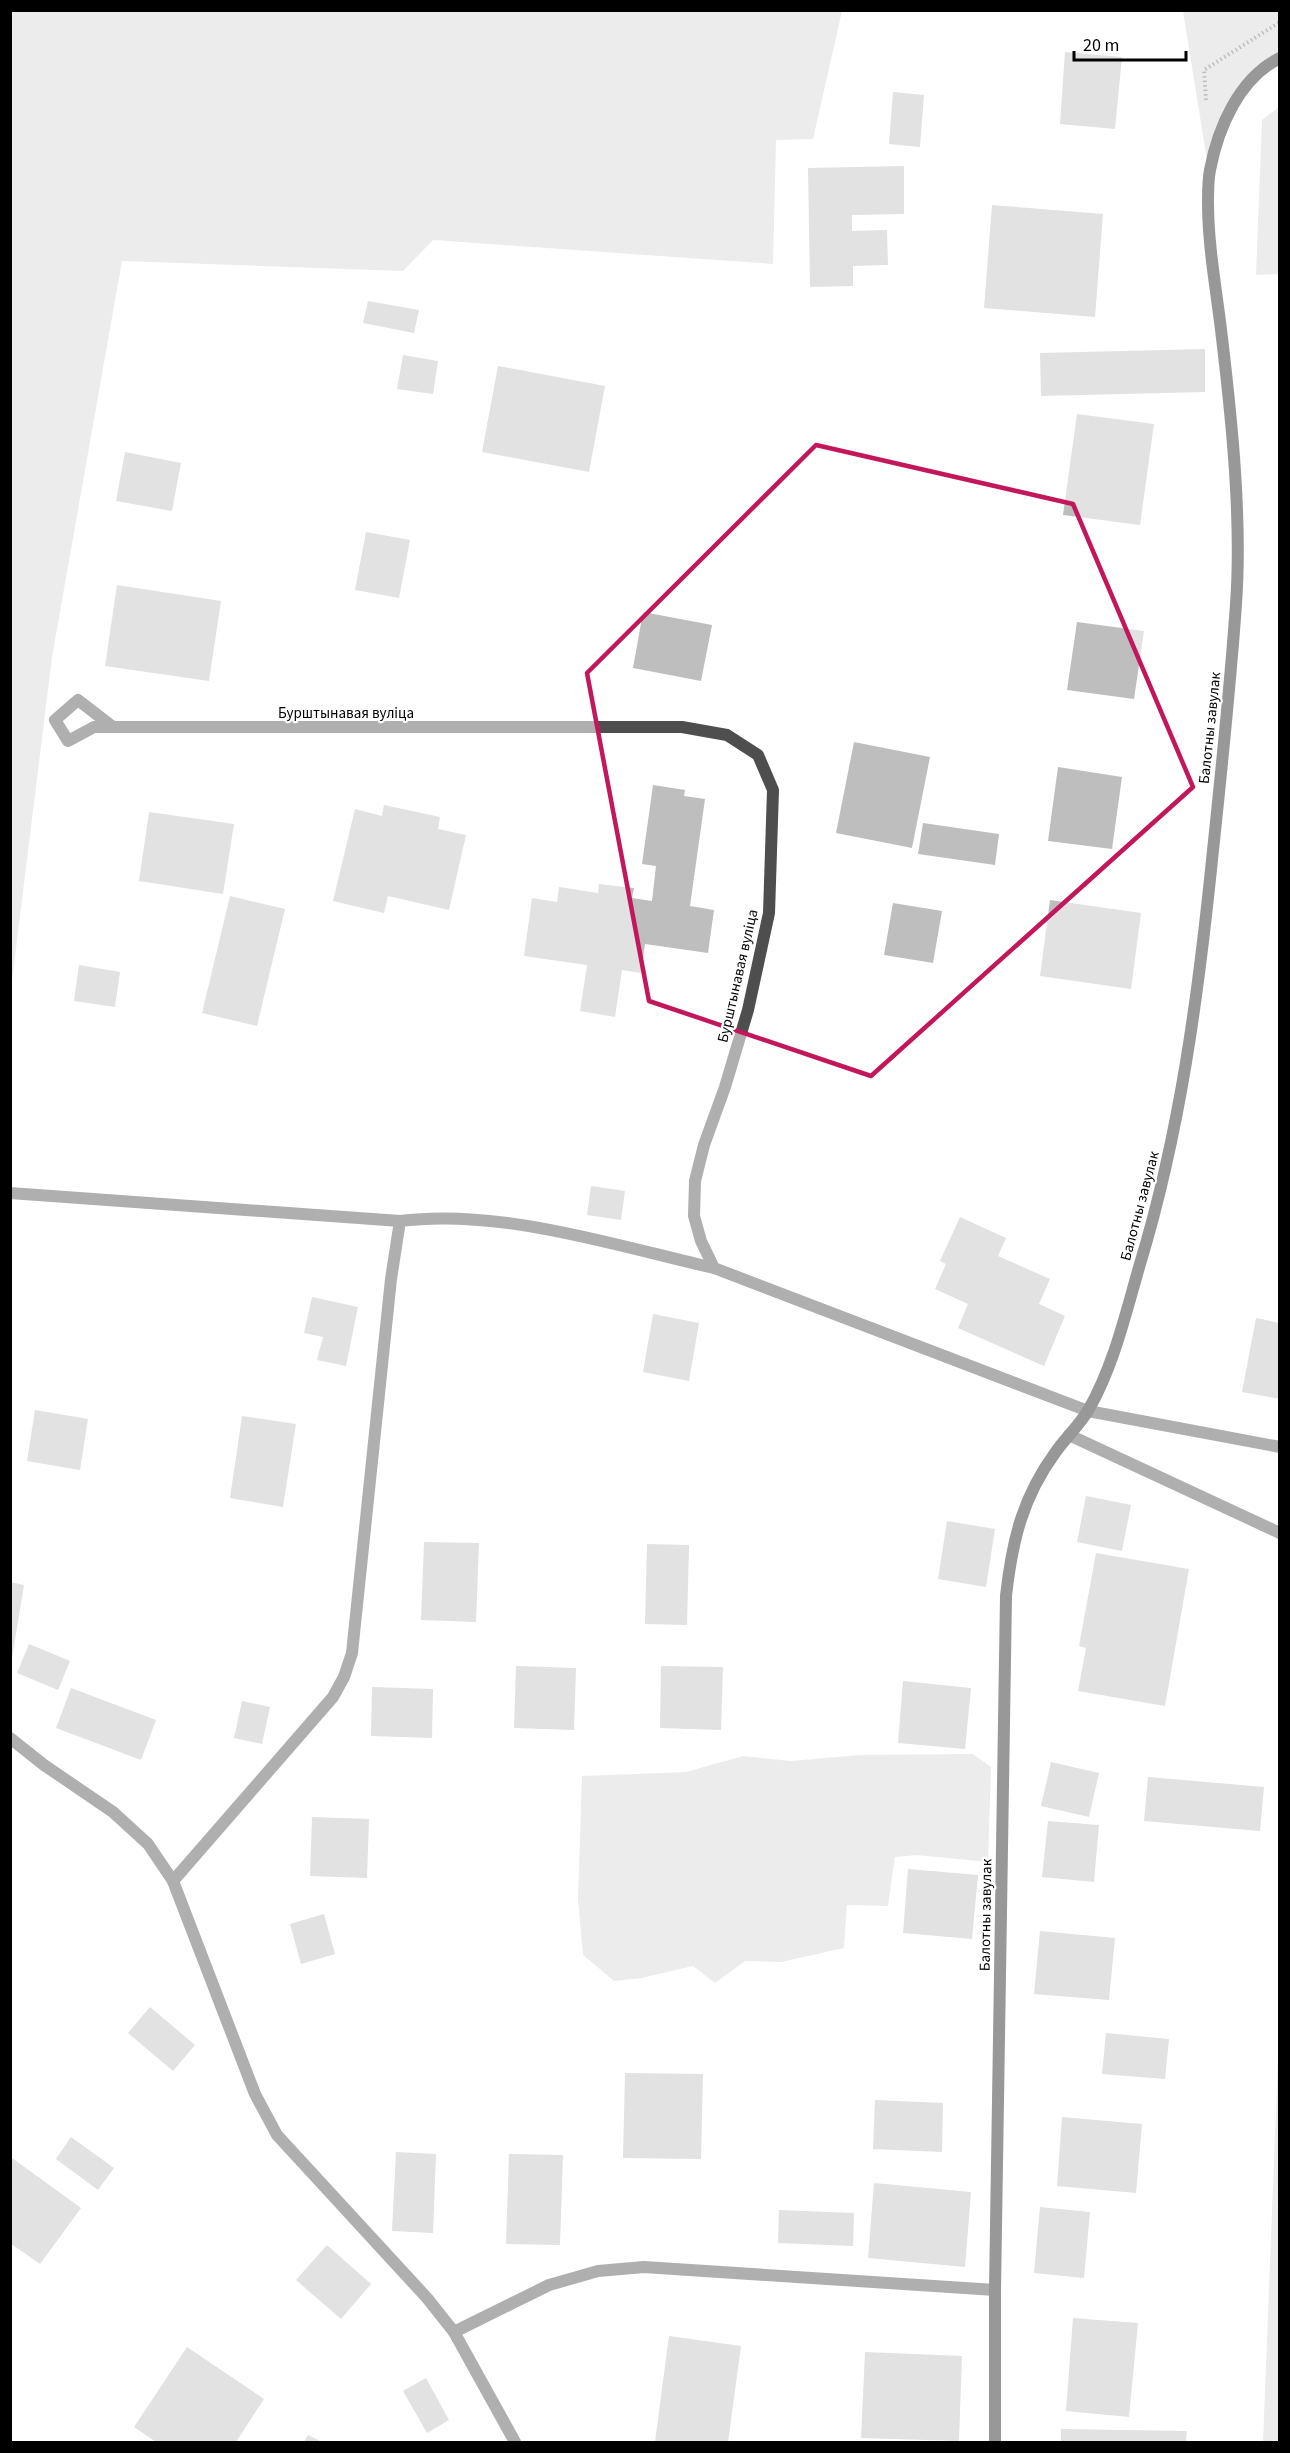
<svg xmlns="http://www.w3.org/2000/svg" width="1290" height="2453" viewBox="0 0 1290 2453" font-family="'Source Sans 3',sans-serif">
	<rect width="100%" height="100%" fill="#fff"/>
	<!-- green -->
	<g fill="#d5d5d5">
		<polygon points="11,10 842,11 813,139 776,140 773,264 433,240 403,271 122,261 52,657 11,989"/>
		<polygon points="1183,11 1279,11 1279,58 1244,88 1209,173"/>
		<polygon points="1279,107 1279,274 1256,275 1262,120"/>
		<polygon points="973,1754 991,1767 988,1862 917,1855 895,1857 888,1906 847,1905 844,1948 781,1962 745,1961 715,1983 693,1966 642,1978 614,1981 583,1955 578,1899 582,1776 686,1772 743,1756 791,1761 860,1755"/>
		<polygon points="1279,2032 1280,2442 1263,2442"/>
	</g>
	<!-- building -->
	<g fill="#bebebe">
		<polygon points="1065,52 1122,57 1115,129 1060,124"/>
		<polygon points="893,92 924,95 920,147 889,144"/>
		<polygon points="904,166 904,214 852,215 852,231 887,230 888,265 853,266 853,286 810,287 808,168"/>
		<polygon points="992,205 1103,214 1095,317 984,308"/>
		<polygon points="368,301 419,310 414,333 363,323"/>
		<polygon points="1205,349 1205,392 1041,396 1040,353"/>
		<polygon points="403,355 438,361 433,394 397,389"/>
		<polygon points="498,366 605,386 589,472 482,452"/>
		<polygon points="1077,414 1154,424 1140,525 1063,515"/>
		<polygon points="125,452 181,463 172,511 116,501"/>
		<polygon points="366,532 410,540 399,598 355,590"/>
		<polygon points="117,585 221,601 209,681 105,666"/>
		<polygon points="643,612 712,625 701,681 633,668"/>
		<polygon points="1077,622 1144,631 1134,699 1067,690"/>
		<polygon points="854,742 930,757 912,848 836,833"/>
		<polygon points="1058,767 1122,777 1112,849 1048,841"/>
		<polygon points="653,785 685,790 684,796 705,799 690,906 714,910 708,953 645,944 641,973 622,970 615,1017 580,1011 587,965 524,956 532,898 557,902 559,887 598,893 599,884 634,888 632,898 652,901 656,866 642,864"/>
		<polygon points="384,805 440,817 438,829 466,835 449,910 388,896 384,913 333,901 355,809 382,816"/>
		<polygon points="149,812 234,824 223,894 139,881"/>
		<polygon points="923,823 999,834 995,865 918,854"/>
		<polygon points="230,896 285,909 257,1026 202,1013"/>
		<polygon points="1050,900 1141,913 1131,989 1040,976"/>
		<polygon points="893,903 942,911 933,963 884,955"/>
		<polygon points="79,965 120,972 115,1007 74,1001"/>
		<polygon points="591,1186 625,1191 621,1220 587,1215"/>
		<polygon points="960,1217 1006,1238 998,1256 1050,1279 1039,1304 1065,1316 1044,1366 958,1328 968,1304 935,1289 946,1264 940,1261"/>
		<polygon points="312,1297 358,1307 346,1366 317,1360 323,1337 304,1333"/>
		<polygon points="653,1314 699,1323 689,1381 643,1372"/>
		<polygon points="1256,1318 1280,1323 1280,1399 1242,1392"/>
		<polygon points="35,1410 88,1419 80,1470 27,1461"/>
		<polygon points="242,1416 296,1424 283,1507 230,1498"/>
		<polygon points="1086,1496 1131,1505 1122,1551 1077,1542"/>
		<polygon points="947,1521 995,1529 986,1587 938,1579"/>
		<polygon points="424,1542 479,1543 476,1622 421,1620"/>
		<polygon points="647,1544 689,1545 687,1625 645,1624"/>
		<polygon points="1096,1553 1189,1569 1165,1706 1078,1691 1086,1648 1079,1646"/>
		<polygon points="10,1582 24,1585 12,1658 10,1658"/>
		<polygon points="29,1644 70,1661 58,1690 17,1673"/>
		<polygon points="516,1666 576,1668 574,1730 514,1728"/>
		<polygon points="661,1666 723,1667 721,1730 660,1728"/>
		<polygon points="903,1681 971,1688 965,1749 898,1743"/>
		<polygon points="372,1687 433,1689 432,1738 371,1736"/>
		<polygon points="71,1688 156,1720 141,1760 56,1728"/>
		<polygon points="242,1701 270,1707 262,1744 234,1738"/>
		<polygon points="1051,1762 1099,1773 1089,1817 1041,1806"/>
		<polygon points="1148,1777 1264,1787 1260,1831 1144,1821"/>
		<polygon points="312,1817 369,1819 367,1878 310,1876"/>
		<polygon points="1048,1821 1099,1825 1094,1882 1042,1877"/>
		<polygon points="908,1869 978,1875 972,1939 903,1933"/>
		<polygon points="324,1914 335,1954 301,1964 290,1924"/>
		<polygon points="1040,1931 1115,1938 1109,2000 1034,1994"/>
		<polygon points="150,2007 195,2045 173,2071 128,2033"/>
		<polygon points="1106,2033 1169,2039 1165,2079 1102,2074"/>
		<polygon points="625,2073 703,2074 701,2159 623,2158"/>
		<polygon points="875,2100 943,2103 942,2152 873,2149"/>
		<polygon points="1062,2117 1142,2124 1136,2193 1057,2186"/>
		<polygon points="71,2137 114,2168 98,2190 56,2159"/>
		<polygon points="396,2152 436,2154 433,2233 392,2231"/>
		<polygon points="509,2154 563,2155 560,2245 506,2244"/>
		<polygon points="12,2158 81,2208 40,2264 10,2243"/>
		<polygon points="874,2183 971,2192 965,2267 868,2258"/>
		<polygon points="1040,2207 1090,2212 1084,2278 1034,2273"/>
		<polygon points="779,2210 854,2213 853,2246 778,2243"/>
		<polygon points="327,2245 371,2284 341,2319 296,2280"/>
		<polygon points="1073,2318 1138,2323 1129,2417 1066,2411"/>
		<polygon points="669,2336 741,2346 728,2442 655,2442"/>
		<polygon points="187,2347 264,2399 236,2442 156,2442 134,2427"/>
		<polygon points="865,2352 962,2356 959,2441 861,2438"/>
		<polygon points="426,2378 449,2420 427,2433 403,2391"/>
		<polygon points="1061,2429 1187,2431 1186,2442 1061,2442"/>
		<polygon points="308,2435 322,2442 304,2442"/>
	</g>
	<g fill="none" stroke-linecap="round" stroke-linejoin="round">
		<!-- path -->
		<polyline stroke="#707070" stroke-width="4" stroke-dasharray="1.5 3" stroke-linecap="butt" points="1206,100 1204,70 1280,22"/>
		<!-- lane -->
		<g stroke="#4e4e4e" stroke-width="12">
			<polyline points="10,1193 400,1221"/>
			<polyline points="1069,1435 1280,1533"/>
			<path d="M173,1881L333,1697L344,1677L352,1653L391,1279L400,1221C500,1208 617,1246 714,1268"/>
			<polyline points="454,2332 549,2285 598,2271 644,2267 995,2290"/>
		</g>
		<!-- street -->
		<g stroke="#4e4e4e" stroke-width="12">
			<polyline points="113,727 78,700 55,720 68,741 94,727 682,727 727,735 758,755 773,790 769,913 748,1010 725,1087 704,1145 695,1181 694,1216 701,1241 714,1268 1088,1411 1280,1447"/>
			<polyline points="10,1738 44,1765 113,1812 148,1844 173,1881 255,2094 277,2135 427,2298 454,2332 515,2442"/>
		</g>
		<!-- secondary -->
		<path stroke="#1b1b1b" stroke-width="12" d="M995,2442V2290L1006,1596C1012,1542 1022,1498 1055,1453C1065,1438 1080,1425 1089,1409C1114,1365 1126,1312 1140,1264C1180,1132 1198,997 1212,860C1221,775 1230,690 1236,604C1242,521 1232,422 1222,338C1217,293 1208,248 1208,202C1208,192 1208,180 1210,170C1218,128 1239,78 1280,58"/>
	</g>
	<!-- marked area -->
	<path d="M0 0H1290V2453H0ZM816,445L1073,504L1193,787L871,1076L649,1001L587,673Z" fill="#fff" fill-opacity=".55" fill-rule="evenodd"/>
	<path fill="none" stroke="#c2185b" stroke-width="4.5" stroke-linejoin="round" d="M816,445L1073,504L1193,787L871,1076L649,1001L587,673Z"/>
	<g text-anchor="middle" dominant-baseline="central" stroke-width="4.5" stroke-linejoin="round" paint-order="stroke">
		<!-- street labels -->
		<g font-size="15" fill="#000" stroke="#fff">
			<text x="346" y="713">Бурштынавая вуліца</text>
			<text transform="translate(1210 728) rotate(-84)">Балотны завулак</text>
			<text transform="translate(738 976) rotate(-77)">Бурштынавая вуліца</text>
			<text transform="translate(1140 1206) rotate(-75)">Балотны завулак</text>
			<text transform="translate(986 1915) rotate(-89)">Балотны завулак</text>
		</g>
	</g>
	<!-- border -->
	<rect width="1290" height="2453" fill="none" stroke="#000000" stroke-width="24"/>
	<!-- scale -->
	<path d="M1074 51v9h112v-9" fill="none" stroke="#000000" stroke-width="3"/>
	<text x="1083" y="51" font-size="18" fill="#000000" stroke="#ffffff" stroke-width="4.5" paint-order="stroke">20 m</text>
</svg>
